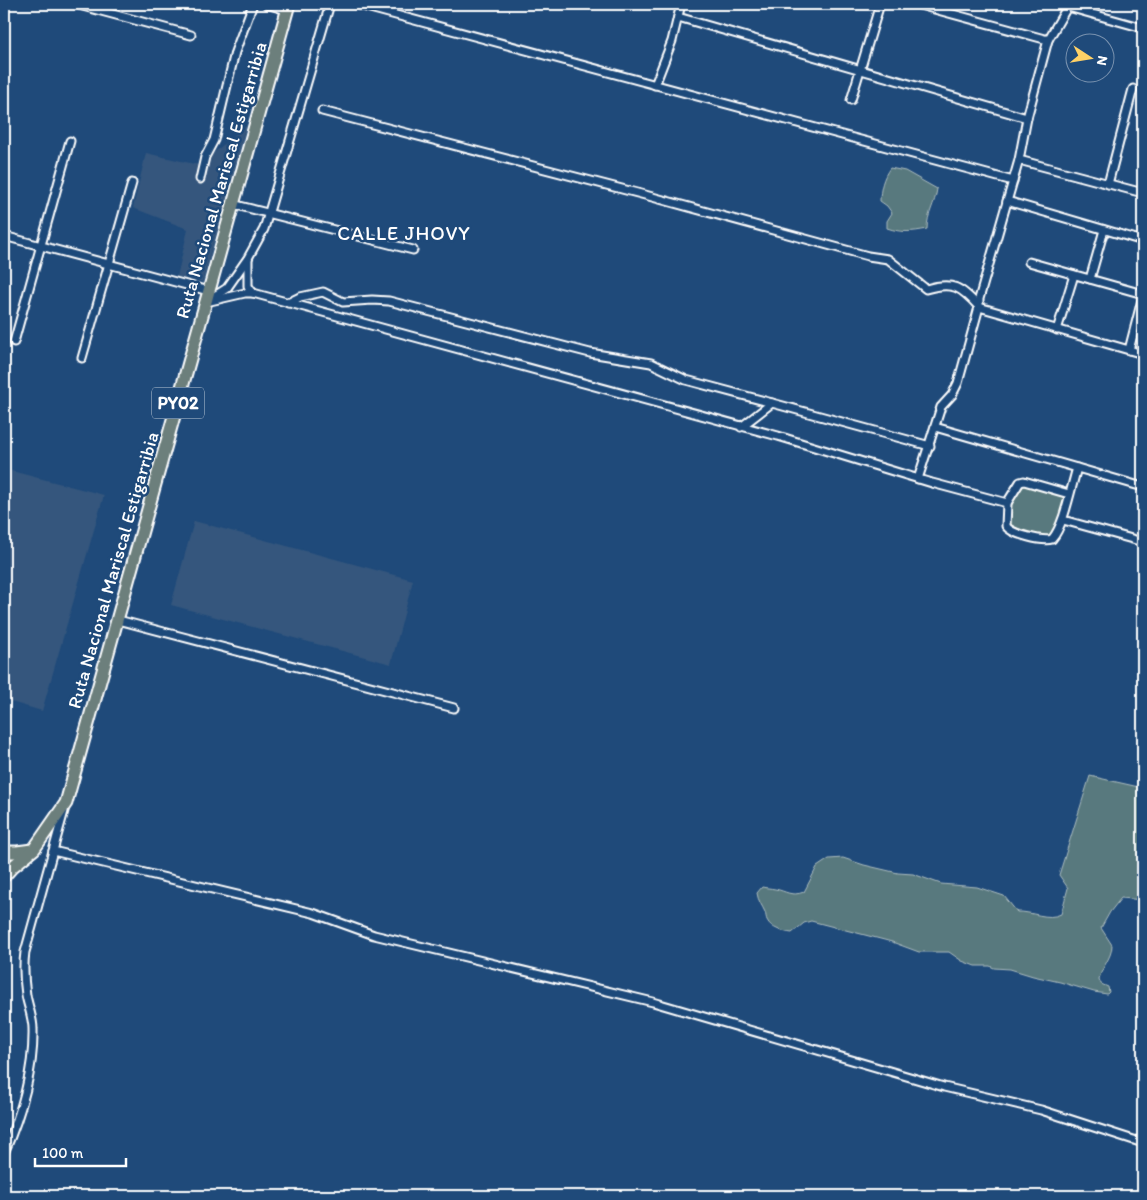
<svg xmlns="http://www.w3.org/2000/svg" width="1147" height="1200" viewBox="0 0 1147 1200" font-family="Itim,sans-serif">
	<rect width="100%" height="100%" fill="#1f4a7a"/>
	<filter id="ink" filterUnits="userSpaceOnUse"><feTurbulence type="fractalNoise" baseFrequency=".02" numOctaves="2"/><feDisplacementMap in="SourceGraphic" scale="10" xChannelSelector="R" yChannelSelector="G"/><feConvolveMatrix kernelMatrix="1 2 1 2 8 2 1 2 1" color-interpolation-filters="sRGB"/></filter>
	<g filter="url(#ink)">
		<!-- built -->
		<g fill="#34567d">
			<polygon points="247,125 203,282 177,277 188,229 133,208 146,153 199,165"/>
			<polygon points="4,469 104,495 42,711 4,700"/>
			<polygon points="194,521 413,580 391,664 171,605"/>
		</g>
		<!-- green -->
		<g fill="#59797e" stroke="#acbcbe">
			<path d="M890,168L905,171L937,189C935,204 927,214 927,229C913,232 901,233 887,228V221L892,213L887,206L880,201C880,190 883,177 890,168Z"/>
			<path d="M1022,485H1026L1063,497L1065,502L1055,532L1052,536L1047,537C1036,534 1004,531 1008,514C1010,506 1016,497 1019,489Z"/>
			<path d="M1090,776L1143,788V900L1121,898L1110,912L1101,928L1112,945C1112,958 1102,966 1099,979L1101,984L1108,987L1109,992L1107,994L1094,992L1060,982L1033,976L1010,969L994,968L990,966H975L962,961L949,952H919L892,942L811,921L804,923L792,933C784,932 771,929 767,920C766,918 766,915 765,912C762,905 758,901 757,893L762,887C766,888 770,888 775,889C786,891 791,897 804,892L817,867L829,859L843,858L864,865L898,873L913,874L941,884L977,887L1004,896L1017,912C1031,911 1048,921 1061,914L1068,888L1059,875Z"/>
		</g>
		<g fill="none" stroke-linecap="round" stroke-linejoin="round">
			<!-- street casing -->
			<g stroke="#fff" stroke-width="11">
				<g id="street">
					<polyline points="75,4 191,35"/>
					<polyline points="266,4 287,10"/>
					<polyline points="355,4 1013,181"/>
					<polyline points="916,4 1048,40"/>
					<polyline points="1068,7 1143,28"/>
					<polyline points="678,17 1027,118"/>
					<polyline points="655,85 672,41 681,4"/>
					<polyline points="851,100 880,4"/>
					<path d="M322,111L645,195L868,256L888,259L926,289C953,281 961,287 979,307L1143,354"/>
					<polyline points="1019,160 1143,193"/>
					<polyline points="200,179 205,157 214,140 235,52 253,4"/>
					<polyline points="1108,184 1133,89"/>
					<polyline points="1007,201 1143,241"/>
					<polyline points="232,204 413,250"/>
					<polyline points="4,236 209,291"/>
					<polyline points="248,259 248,286 253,293"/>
					<polyline points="1029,262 1143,294"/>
					<polyline points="1090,279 1104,230"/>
					<polyline points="210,299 227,288 248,258 264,229 330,4"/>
					<polyline points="206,302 245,293 253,293 778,436 932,483 1007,503"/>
					<polyline points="288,303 300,297 323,292 343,302 372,300 389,301 590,353 651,363 686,380 772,403"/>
					<polyline points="1057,330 1074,275"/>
					<polyline points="14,342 70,141"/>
					<polyline points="1129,350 1143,296"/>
					<polyline points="82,358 132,183"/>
					<polyline points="741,427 772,403 930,446"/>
					<polyline points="935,427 1143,487"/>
					<polyline points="918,479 941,407 952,395 958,383 979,307 979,299 1019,160 1027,118 1048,40 1069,4"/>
					<path d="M1069,494L1024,481L1020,482L1007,503L1006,526C1011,534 1043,542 1052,539C1064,526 1071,487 1077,468"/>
					<polyline points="1063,520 1143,542"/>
					<polyline points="118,620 454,708"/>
					<polyline points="53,851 313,913 374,935 653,1002 944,1087 1041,1110 1143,1143"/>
					<path d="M4,1153C21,1114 34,1072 33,1029C33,1018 28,1006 26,995C24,981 23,966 25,952L64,811"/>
				</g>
			</g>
			<!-- primary casing -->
			<g stroke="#fff" stroke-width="15">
				<g id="primary">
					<polyline points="4,852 17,852 32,850"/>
					<polyline points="4,876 12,867 34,849 66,803 289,4"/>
				</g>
			</g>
			<!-- street -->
			<use href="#street" stroke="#1f4a7a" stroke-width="7"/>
			<!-- primary -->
			<use href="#primary" stroke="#6c7f7c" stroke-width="11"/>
		</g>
	</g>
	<g text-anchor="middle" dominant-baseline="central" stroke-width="5" stroke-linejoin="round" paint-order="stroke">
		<!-- shield labels -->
		<rect fill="#1f4a7a" stroke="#bcc9d7" stroke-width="1" x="152" y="387.5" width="52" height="31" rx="4"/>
		<g font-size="18" font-weight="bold" fill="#fff">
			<text x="178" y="403">PY02</text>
		</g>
		<!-- street labels -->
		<g font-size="19" fill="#fff" stroke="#1f4a7a">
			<text transform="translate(221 180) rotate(-74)">Ruta Nacional Mariscal Estigarribia</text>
			<text transform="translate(113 570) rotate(-74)">Ruta Nacional Mariscal Estigarribia</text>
		</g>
		<!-- neighbourhood labels -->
		<g font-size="20" letter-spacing="1" fill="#fff" stroke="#1f4a7a">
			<text x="404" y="233">CALLE JHOVY</text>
		</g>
	</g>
	<!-- margin -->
	<rect width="1147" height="1200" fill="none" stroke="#1f4a7a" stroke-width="20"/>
	<rect x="10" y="10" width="1127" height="1180" fill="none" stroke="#fff" stroke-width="2" filter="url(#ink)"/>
	<!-- north arrow -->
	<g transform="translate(1090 58) rotate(102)"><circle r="24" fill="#1f4a7a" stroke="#7992af"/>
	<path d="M0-4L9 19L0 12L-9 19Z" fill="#ffd166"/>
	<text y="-8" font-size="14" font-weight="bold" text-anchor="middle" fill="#ffffff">N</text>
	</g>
	<!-- scale -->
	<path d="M35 1158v8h91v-8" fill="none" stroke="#ffffff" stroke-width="2.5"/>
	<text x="42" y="1158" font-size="15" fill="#ffffff" stroke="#1f4a7a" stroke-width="4" paint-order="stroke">100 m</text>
</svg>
